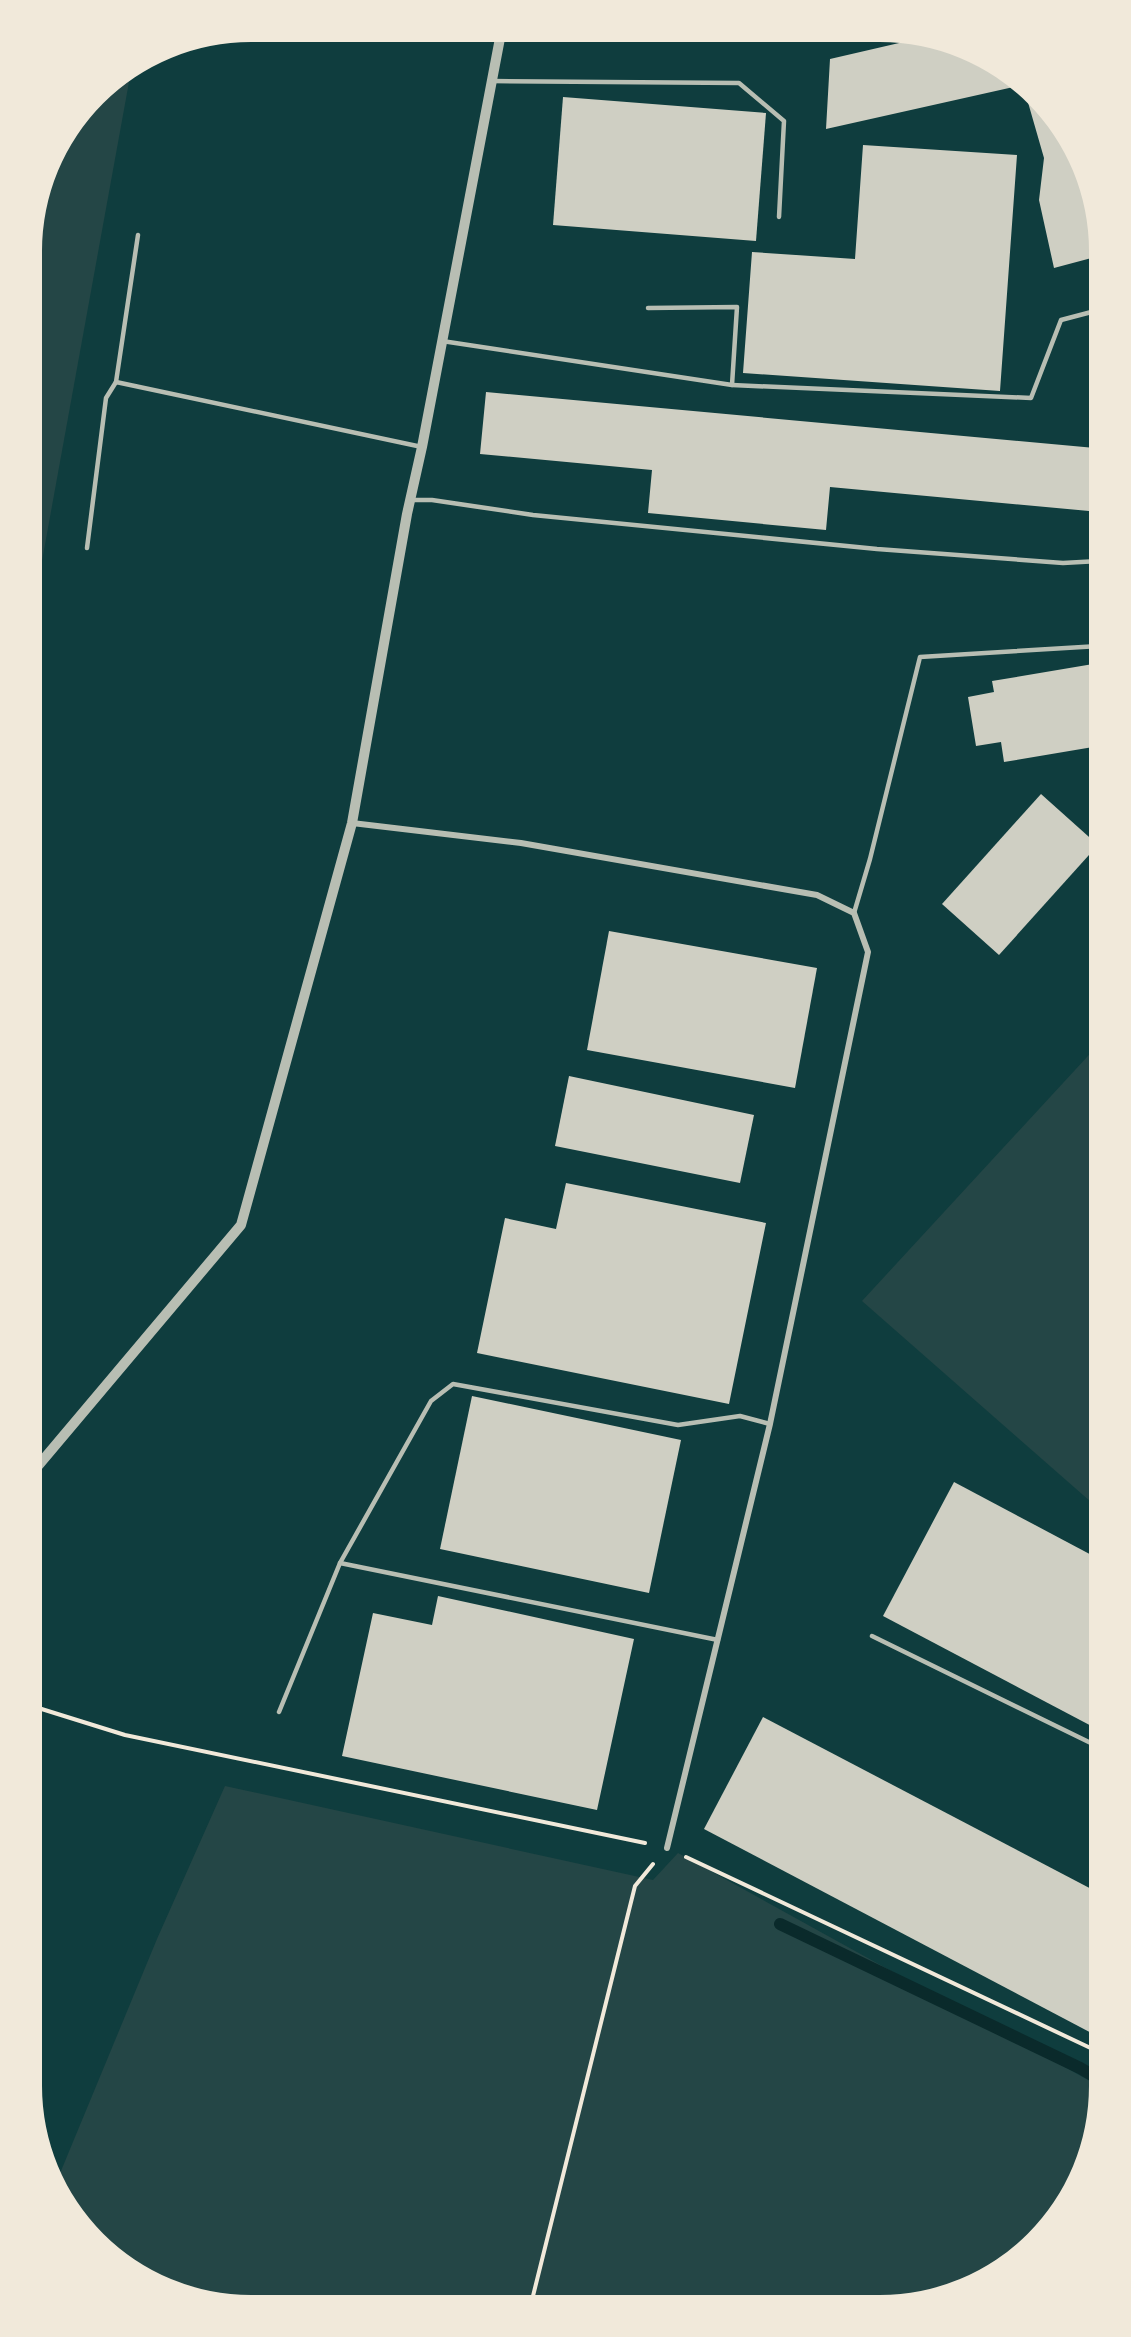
<svg xmlns="http://www.w3.org/2000/svg" width="1131" height="2337" viewBox="0 0 1131 2337" font-family="Arial,sans-serif">
	<rect width="100%" height="100%" fill="#0f3d3e"/>
	<!-- green -->
	<g fill="#244646">
		<polygon points="131,71 42,561 32,613 32,237 54,154 106,86"/>
		<polygon points="1099,1044 1099,1509 862,1301"/>
		<polygon points="225,1786 653,1880 678,1853 1099,2086 1099,2100 1088,2157 1054,2220 1002,2268 950,2294 880,2305 222,2304 167,2289 107,2251 68,2207 56,2183 157,1939"/>
	</g>
	<g fill="none" stroke-linecap="round" stroke-linejoin="round">
		<!-- stream -->
		<polyline stroke="#0a2a2b" stroke-width="12" points="780,1924 1080,2068 1099,2079"/>
	</g>
	<!-- building -->
	<g fill="#cfcfc3">
		<polygon points="925,37 977,54 1025,86 1088,181 1099,256 1054,268 1039,200 1044,158 1023,85 826,129 830,59"/>
		<polygon points="563,97 766,113 756,241 553,225"/>
		<polygon points="863,145 1017,155 1000,391 743,373 752,252 855,259"/>
		<polygon points="486,392 1095,448 1089,511 830,487 826,530 648,513 652,470 480,454"/>
		<polygon points="1099,663 1099,746 1004,762 1001,742 976,746 968,697 994,692 992,681"/>
		<polygon points="1041,794 1098,845 999,955 942,904"/>
		<polygon points="609,931 817,968 795,1088 587,1050"/>
		<polygon points="569,1076 754,1115 740,1183 555,1146"/>
		<polygon points="566,1183 766,1223 729,1404 477,1353 505,1218 556,1229"/>
		<polygon points="472,1396 681,1440 649,1593 440,1549"/>
		<polygon points="954,1482 1099,1559 1099,1730 883,1616"/>
		<polygon points="438,1596 634,1639 597,1810 342,1756 373,1613 432,1625"/>
		<polygon points="763,1717 1099,1893 1099,2037 704,1829"/>
	</g>
	<g fill="none" stroke-linecap="round" stroke-linejoin="round">
		<!-- path -->
		<g stroke="#f1e9da" stroke-width="4">
			<polyline points="32,1706 125,1735 645,1843"/>
			<polyline points="686,1857 1099,2052"/>
			<polyline points="531,2304 635,1886 653,1864"/>
		</g>
		<!-- service -->
		<g stroke="#b8beb3" stroke-width="4.5">
			<polyline points="492,81 739,83 784,121 779,217"/>
			<polyline points="442,341 732,385 737,307 648,308"/>
			<polyline points="116,382 138,235"/>
			<polyline points="732,385 1031,398 1061,320 1099,310"/>
			<polyline points="412,500 432,500 533,515 877,549 1063,563 1099,561"/>
			<polyline points="87,548 106,398 116,382 422,447"/>
			<polyline points="854,913 870,859 920,657 1099,646"/>
			<polyline points="340,1563 718,1640"/>
			<polyline points="872,1636 1099,1747"/>
			<polyline points="279,1712 340,1563 431,1401 453,1384 678,1425 740,1416 770,1424"/>
			<polyline points="1096,2092 1099,2086"/>
		</g>
		<!-- minor -->
		<polyline stroke="#b8beb3" stroke-width="6" points="352,823 521,843 817,895 854,913 868,952 770,1424 667,1848"/>
		<!-- tertiary -->
		<polyline stroke="#b8beb3" stroke-width="10" points="32,1473 241,1225 352,823 407,514 422,447 501,33"/>
	</g>
	<!-- crop -->
	<path d="M0 0H1131V2337H0ZM251 42H880A209 209 0 0 1 1089 251V2086A209 209 0 0 1 880 2295H251A209 209 0 0 1 42 2086V251A209 209 0 0 1 251 42Z" fill="#f1e9da" fill-rule="evenodd"/>
</svg>
